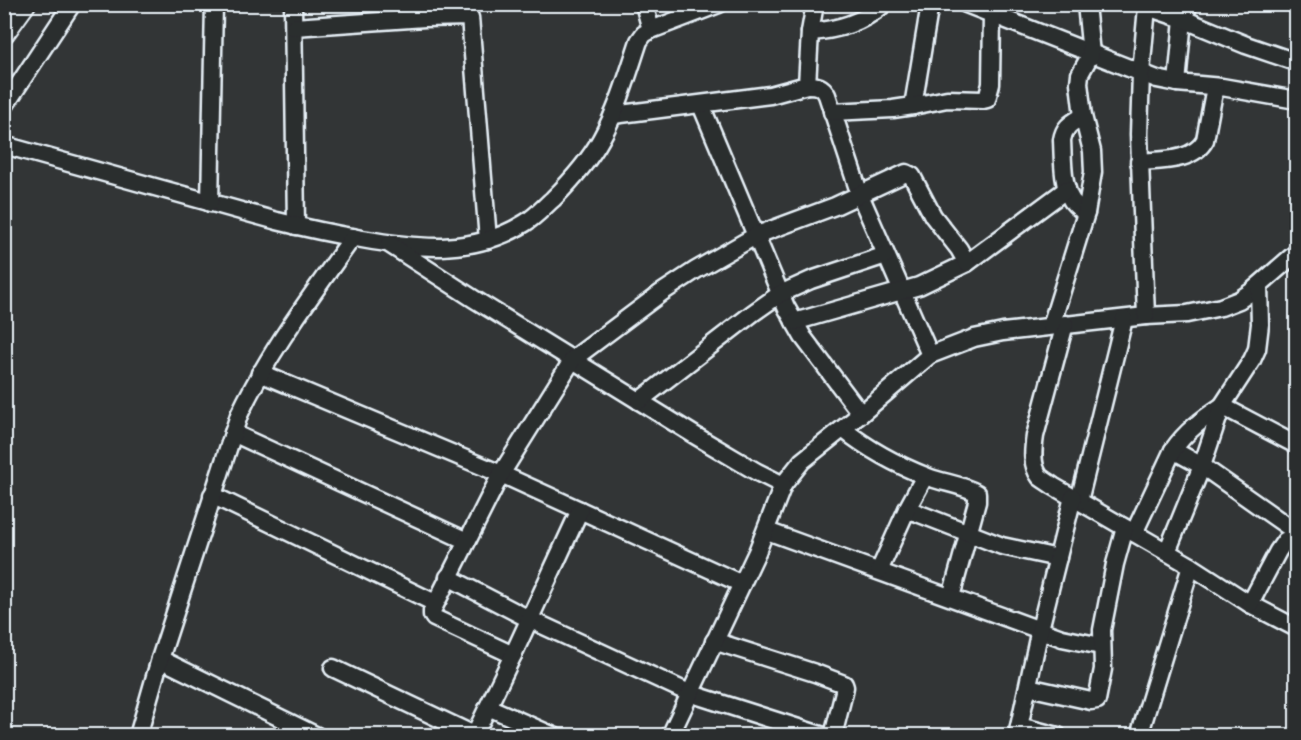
<svg xmlns="http://www.w3.org/2000/svg" width="1301" height="740" viewBox="0 0 1301 740" font-family="Caveat,sans-serif">
	<rect width="100%" height="100%" fill="#323536"/>
	<filter id="ink" filterUnits="userSpaceOnUse"><feTurbulence type="fractalNoise" baseFrequency=".0167" numOctaves="2"/><feDisplacementMap in="SourceGraphic" scale="12" xChannelSelector="R" yChannelSelector="G"/><feConvolveMatrix kernelMatrix="1 2 1 2 8 2 1 2 1" color-interpolation-filters="sRGB"/></filter>
	<g filter="url(#ink)">
		<g fill="none" stroke-linecap="round" stroke-linejoin="round">
			<!-- minor casing -->
			<g stroke="#e8f1f8" stroke-width="21">
				<g id="minor">
					<polyline points="293,4 296,226"/>
					<polyline points="644,4 651,30"/>
					<polyline points="966,4 1157,79 1177,83 1222,87 1296,100"/>
					<polyline points="294,27 425,18 470,17 488,240"/>
					<path d="M810,32C838,30 862,23 884,4"/>
					<polyline points="1177,83 1183,19 1189,4"/>
					<path d="M807,85C817,85 823,86 827,95L860,195L930,355"/>
					<polyline points="701,105 786,307 803,337 861,414"/>
					<polyline points="913,106 930,4"/>
					<polyline points="4,107 72,4"/>
					<polyline points="832,112 893,109 913,106 947,99 983,100 987,99 991,84 992,15"/>
					<polyline points="613,115 770,95 807,85 810,32 815,4"/>
					<path d="M1083,116C1072,123 1064,126 1062,140C1063,158 1062,186 1072,201C1076,206 1081,210 1086,213"/>
					<path d="M4,145L277,221C305,228 333,234 362,239C419,249 474,255 525,223C535,217 544,207 553,199C571,181 589,161 601,139C618,109 628,74 639,41L644,34L651,30L719,4"/>
					<path d="M1139,162C1161,160 1193,162 1205,140L1215,87"/>
					<polyline points="210,203 214,4"/>
					<polyline points="389,244 474,299 696,436 757,472 783,485 802,461 861,414 930,355 974,338 1003,332 1146,316 1187,314 1221,307 1239,300 1251,292 1296,253"/>
					<polyline points="1146,316 1139,134 1141,73 1147,7 1183,19 1246,45 1296,62"/>
					<polyline points="794,322 919,286 967,263 1067,189"/>
					<path d="M1065,324L1035,436C1033,449 1031,466 1040,477C1044,480 1049,483 1053,486L1191,566L1250,604L1296,628"/>
					<polyline points="1051,326 1086,213 1093,172 1092,151 1083,116 1079,83 1080,74 1091,54 1086,4"/>
					<polyline points="260,373 501,474 742,584"/>
					<polyline points="639,401 753,313 780,294 811,280 886,255"/>
					<path d="M843,429C869,450 897,465 928,477C944,483 963,485 977,493V502L951,597"/>
					<polyline points="233,433 467,541"/>
					<polyline points="1173,450 1202,466 1293,530"/>
					<polyline points="925,476 907,509 1002,546 1058,558"/>
					<polyline points="212,495 435,603"/>
					<polyline points="1079,501 1124,319"/>
					<polyline points="767,531 1062,638 1101,646"/>
					<path d="M1134,533L1173,450C1186,431 1204,418 1222,406L1296,445"/>
					<polyline points="1167,552 1202,466 1222,406 1252,360 1257,349 1260,324 1259,286"/>
					<polyline points="879,571 907,509"/>
					<polyline points="448,577 529,619 689,693 824,736"/>
					<polyline points="1250,604 1278,551 1285,541 1296,545"/>
					<polyline points="714,641 815,673 844,684 845,687 844,692 833,736"/>
					<polyline points="513,655 434,618 432,615 432,611 501,474 573,359 661,293 696,270 757,235 835,206 906,173 912,176 933,216 959,249 967,263"/>
					<polyline points="160,659 317,736"/>
					<polyline points="333,668 474,735"/>
					<polyline points="1028,687 1091,701 1097,700 1103,669 1102,630 1115,564 1125,528"/>
					<polyline points="488,707 554,736"/>
					<polyline points="1019,726 1058,736"/>
					<path d="M138,736L160,659L239,415C269,351 312,295 353,237"/>
					<polyline points="474,736 513,655 580,510"/>
					<polyline points="670,736 757,552 783,485"/>
					<polyline points="1017,736 1040,629 1073,497"/>
					<polyline points="1139,736 1191,566"/>
				</g>
			</g>
			<!-- major casing -->
			<g stroke="#e8f1f8" stroke-width="24">
				<polyline id="major" points="4,33 25,4"/>
			</g>
			<!-- minor -->
			<use href="#minor" stroke="#2a2d2e" stroke-width="16"/>
			<!-- major -->
			<use href="#major" stroke="#2a2d2e" stroke-width="20"/>
		</g>
	</g>
	<!-- margin -->
	<rect width="1301" height="740" fill="none" stroke="#2a2d2e" stroke-width="24"/>
	<rect x="12" y="12" width="1277" height="716" fill="none" stroke="#e8f1f8" stroke-width="2" filter="url(#ink)"/>
</svg>
